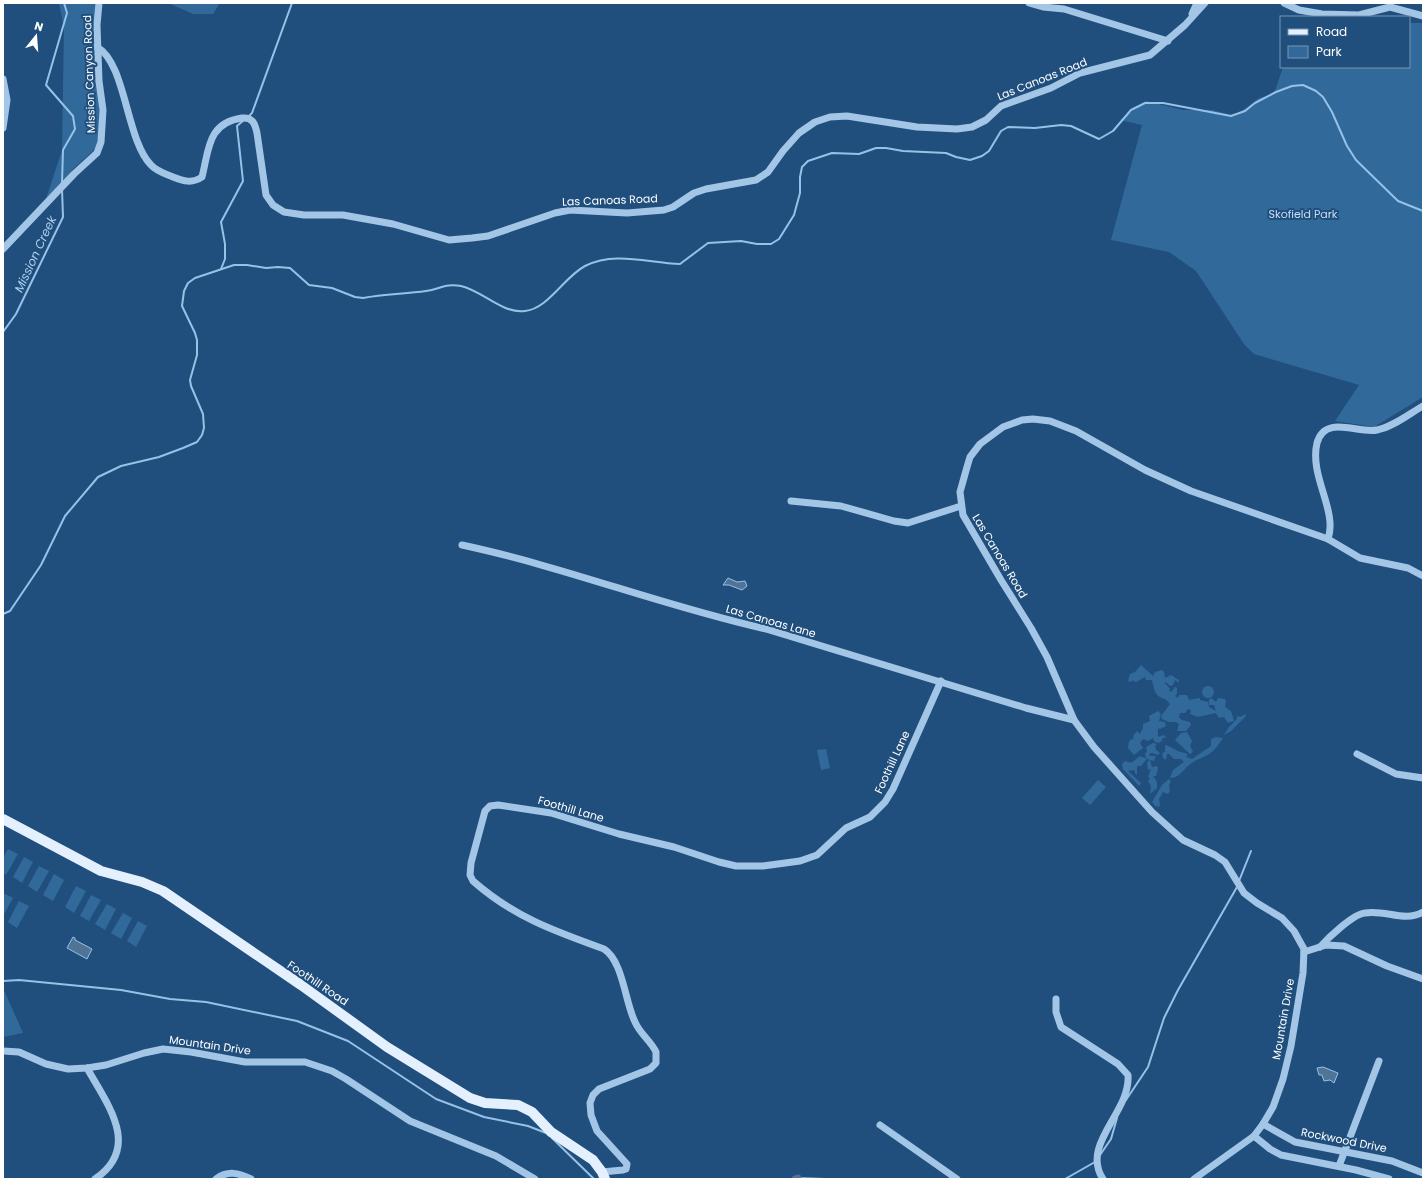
<svg xmlns="http://www.w3.org/2000/svg" width="1426" height="1182" viewBox="0 0 1426 1182" font-family="Poppins,sans-serif">
	<rect width="100%" height="100%" fill="#204f7d"/>
	<!-- green -->
	<g fill="#32699b">
		<polygon points="59,3 97,3 100,137 96,148 73,169 45,202 62,150 64,28"/>
		<polygon points="168,3 220,3 213,14 193,14"/>
		<polygon points="1409,23 1423,23 1423,397 1374,427 1335,421 1359,385 1254,354 1244,344 1196,271 1169,252 1111,240 1142,125 1120,120 1146,101 1183,110 1212,110 1235,116 1259,98 1274,94 1283,67 1409,67"/>
		<path d="M1141,665L1153,676L1155,672L1162,670L1164,672L1165,678L1171,675L1179,680V683L1175,680L1173,685L1170,686L1166,682L1165,683L1170,689L1169,691L1171,692L1175,687L1177,688V694L1175,696L1178,698L1179,695H1187L1189,700L1200,698V700L1208,702L1209,707L1216,711L1214,705H1209V700L1211,698L1216,702L1218,698L1225,699L1226,702L1225,707L1231,711L1234,721L1228,723L1224,717L1219,718L1216,713L1198,717L1190,714L1191,710L1188,709L1185,713H1180L1179,717L1182,720L1190,722L1191,725L1186,731H1177L1179,724L1176,722H1169L1162,719L1161,716L1170,704C1163,693 1156,704 1152,680H1146L1145,677L1136,682L1132,680V682L1128,681L1130,674L1135,672Z"/>
		<circle cx="1208" cy="692" r="6"/>
		<polygon points="1158,711 1161,714 1159,721 1165,722 1166,726 1160,729 1158,728 1158,737 1164,735 1166,738 1162,738 1162,741 1158,743 1154,741 1153,738 1148,741 1143,739 1140,743 1143,748 1134,755 1128,748 1129,741 1134,738 1133,736 1137,731 1140,734 1143,728 1143,724 1150,721 1149,716"/>
		<polygon points="1245,714 1246,716 1231,731 1224,735 1229,727 1237,719 1237,716 1240,717"/>
		<polygon points="1187,732 1192,741 1190,746 1193,752 1190,754 1175,740 1181,733"/>
		<path d="M1216,737L1223,738C1220,742 1218,746 1214,750C1206,758 1197,758 1189,765C1183,770 1179,778 1170,778L1173,770L1184,762L1181,759H1174L1169,754H1167L1166,760L1163,758L1162,753L1165,752V745C1172,746 1175,751 1181,752C1183,753 1185,753 1188,754L1186,757L1192,759L1211,746V739Z"/>
		<polygon points="1153,743 1157,744 1155,746 1156,750 1160,753 1158,755 1152,753 1149,754 1150,756 1156,756 1154,761 1150,760 1152,767 1157,766 1158,769 1156,776 1153,776 1157,782 1157,788 1150,794 1151,786 1148,781 1150,778 1148,777 1151,769 1148,770 1147,762 1150,760 1146,758 1145,753 1147,752 1146,747"/>
		<polygon points="826,749 830,768 821,770 817,750"/>
		<path d="M1140,756L1147,759L1141,766H1137V774L1136,775L1134,770L1128,771L1141,783L1139,786L1123,769L1122,764L1125,761C1133,765 1135,759 1140,756Z"/>
		<polygon points="1169,779 1171,781 1169,786 1170,791 1168,794 1163,792 1159,799 1160,804 1159,807 1155,806 1152,802 1162,785"/>
		<polygon points="1098,780 1106,787 1090,805 1082,798"/>
		<polygon points="8,849 18,854 6,875 3,873 3,858"/>
		<polygon points="24,857 33,862 22,883 13,877"/>
		<polygon points="39,866 49,871 37,892 28,886"/>
		<polygon points="54,874 64,880 53,901 43,895"/>
		<polygon points="76,886 86,891 74,913 65,907"/>
		<polygon points="3,893 13,898 3,916"/>
		<polygon points="91,895 101,900 89,921 80,916"/>
		<polygon points="19,901 29,906 17,928 8,922"/>
		<polygon points="107,904 116,909 105,930 95,924"/>
		<polygon points="123,913 132,918 121,939 111,933"/>
		<polygon points="138,921 147,926 136,947 127,941"/>
		<polygon points="3,988 23,1033 3,1037"/>
	</g>
	<!-- water -->
	<g fill="#517496" stroke="#96c2e8">
		<polygon points="728,578 737,582 745,581 747,586 742,590 729,585 723,585"/>
		<polygon points="73,937 75,938 75,940 92,949 87,959 67,948"/>
		<polygon points="1323,1067 1338,1073 1334,1083 1330,1080 1324,1081 1322,1075 1319,1075 1317,1068"/>
	</g>
	<g fill="none" stroke-linecap="round" stroke-linejoin="round">
		<!-- stream -->
		<g stroke="#96c2e8" stroke-width="2">
			<polyline points="248,117 252,113 292,3"/>
			<polyline points="62,183 63,150 75,129 73,116 46,85 67,13 64,3"/>
			<polyline points="221,269 225,259 225,244 221,222 243,181 237,126 244,120"/>
			<polyline points="3,332 16,314 63,217 62,189"/>
			<path d="M3,614L10,611L41,565L65,516L98,477L121,466L159,457L183,448L197,442L202,435L204,428L203,414L191,386L190,380L197,355V340L195,333L182,306L184,291L188,283L195,278L234,265H247L266,268L278,267L290,268L309,285L332,288L355,297L363,298C384,294 405,294 426,291C440,289 446,283 461,286C483,291 502,314 525,311C548,309 564,277 585,266C615,251 648,263 680,264L708,243L741,241L757,244H771L779,239L794,215L800,193V177L802,167L808,161L832,153L859,154L876,148H886L903,151L946,153L956,157L970,160L982,156L989,151L1001,131L1008,127L1035,128L1061,125L1071,126L1099,139L1113,131L1131,110L1145,103H1163L1231,116L1245,111L1255,103L1276,92L1292,86L1303,85L1316,91L1323,97L1332,112L1347,146L1356,160L1398,201L1423,211"/>
			<polyline points="1239,881 1251,851"/>
			<polyline points="3,981 19,980 121,990 170,999 206,1002 297,1021 348,1041 436,1099 484,1117 528,1126 546,1133"/>
			<polyline points="1126,1100 1148,1067 1164,1018 1178,990 1237,887"/>
			<polyline points="552,1138 594,1179"/>
			<polyline points="1100,1155 1111,1139 1117,1118"/>
			<polyline points="798,1178 825,1179"/>
			<polyline points="1065,1179 1095,1162"/>
		</g>
		<!-- canal -->
		<polyline stroke="#517496" stroke-width="7" points="795,1179 798,1178"/>
		<!-- minor -->
		<g stroke="#a3c6e7" stroke-width="7">
			<polyline points="1029,3 1043,7 1064,9 1168,41"/>
			<polyline points="1284,3 1299,10 1322,14 1359,15 1390,7 1423,16"/>
			<polyline points="1192,14 1197,3"/>
			<path d="M97,47C126,63 126,140 151,165C156,171 166,174 173,177C183,181 192,184 202,177C209,150 207,123 242,118C253,117 255,124 257,133L266,195L273,205L284,212L304,215H343L393,224L449,240L472,238L488,236L555,213L570,210L627,213L664,210L673,207L694,193L706,189L756,180L768,172L783,151L799,133L815,122L830,117L847,116L917,127L957,129L972,127L986,120L1001,106L1051,88L1080,73L1150,55L1185,25L1205,3"/>
			<polyline points="3,79 7,100 3,128"/>
			<polyline points="3,249 74,174 97,153 101,142 103,110 99,81 97,25 99,3"/>
			<polyline points="791,501 841,506 894,521 908,523 961,506"/>
			<path d="M1328,539C1338,511 1309,476 1317,443C1325,414 1358,434 1377,430C1393,427 1409,414 1423,406"/>
			<path d="M462,545C565,567 663,606 766,629L1026,708L1074,720"/>
			<polyline points="1357,754 1396,774 1423,778"/>
			<path d="M1320,947C1328,938 1353,914 1365,913C1385,909 1404,923 1423,912"/>
			<polyline points="1304,952 1326,945 1344,946 1387,966 1423,979"/>
			<path d="M1056,999V1012L1061,1027L1118,1064L1128,1075C1131,1112 1080,1144 1103,1179"/>
			<polyline points="3,1051 19,1052 46,1064 68,1069 87,1068 106,1065 144,1053 163,1049 191,1052 245,1062 305,1062 332,1071 346,1079 410,1121 496,1156 535,1179"/>
			<path d="M87,1068C107,1104 142,1147 95,1179"/>
			<polyline points="1263,1124 1295,1142 1392,1161 1423,1173"/>
			<polyline points="880,1125 957,1179"/>
			<polyline points="1254,1136 1270,1149 1281,1155 1356,1170 1389,1179"/>
			<polyline points="1339,1166 1379,1061"/>
			<path d="M602,1172L623,1170L626,1169L627,1164L597,1131L591,1115L590,1103L593,1095L599,1089L650,1069L656,1063V1052C651,1041 640,1034 635,1022C625,1002 623,961 604,949C554,931 514,917 473,881L470,875L471,863L485,811L490,806L498,805L551,813L619,834L674,847L719,862L736,866H763L800,861L817,855L846,828L870,817L885,802L893,789L941,681"/>
			<path d="M216,1179C228,1170 239,1173 251,1179"/>
			<polyline points="1194,1179 1254,1136 1263,1124 1273,1107 1283,1079 1291,1046 1303,973 1304,949 1294,931 1282,918 1257,903 1244,893 1225,862 1215,855 1183,840 1152,812 1094,747 1074,720 1047,657 1031,628 1001,580 963,515 960,492 967,467 970,457 980,444 1003,427 1022,420 1033,419 1050,421 1076,431 1145,470 1191,491 1328,539 1360,558 1408,568 1423,576"/>
		</g>
		<!-- major -->
		<polyline stroke="#e4f0fd" stroke-width="10" points="3,819 101,871 142,882 163,891 301,985 387,1047 470,1098 485,1103 518,1105 532,1112 551,1132 593,1160 602,1172 605,1179"/>
	</g>
	<g text-anchor="middle" dominant-baseline="central" stroke-width="4" stroke-linejoin="round" paint-order="stroke">
		<!-- street labels -->
		<g font-size="11" fill="#fff" stroke="#204f7d">
			<text transform="translate(89 74) rotate(-92)">Mission Canyon Road</text>
			<text transform="translate(1042 79) rotate(-22)">Las Canoas Road</text>
			<text transform="translate(610 200) rotate(-2)">Las Canoas Road</text>
			<text transform="translate(1000 556) rotate(59)">Las Canoas Road</text>
			<text transform="translate(771 621) rotate(16)">Las Canoas Lane</text>
			<text transform="translate(892 762) rotate(-65)">Foothill Lane</text>
			<text transform="translate(571 809) rotate(16)">Foothill Lane</text>
			<text transform="translate(318 983) rotate(34)">Foothill Road</text>
			<text transform="translate(1283 1019) rotate(-80)">Mountain Drive</text>
			<text transform="translate(210 1045) rotate(8)">Mountain Drive</text>
			<text transform="translate(1344 1140) rotate(11)">Rockwood Drive</text>
		</g>
		<!-- park labels -->
		<g font-size="11" fill="#c6dff5" stroke="#204f7d">
			<text x="1303" y="214">Skofield Park</text>
		</g>
		<!-- water labels -->
		<g font-size="12" font-style="italic" fill="#aed0ef" stroke="#204f7d">
			<text transform="translate(35 254) rotate(-65)">Mission Creek</text>
		</g>
	</g>
	<!-- border -->
	<rect width="1426" height="1182" fill="none" stroke="#ffffff" stroke-width="8"/>
	<!-- legend -->
	<rect x="1280" y="16" width="130" height="52" fill="#204f7d" stroke="#7995b1"/>
	<rect x="1288" y="29" width="20" height="6" fill="#e4f0fd" stroke="#7995b1"/>
	<text x="1316" y="36" font-size="12" fill="#ffffff">Road</text>
	<rect x="1288" y="46" width="20" height="12" fill="#32699b" stroke="#7995b1"/>
	<text x="1316" y="56" font-size="12" fill="#ffffff">Park</text>
	<!-- north arrow -->
	<g transform="translate(36 36) rotate(17)" stroke="#204f7d" stroke-width="3" paint-order="stroke">
	<path d="M0-3L7 15L0 10L-7 15Z" fill="#ffffff"/>
	<text y="-6" font-size="11" font-weight="bold" text-anchor="middle" fill="#ffffff">N</text>
	</g>
</svg>
